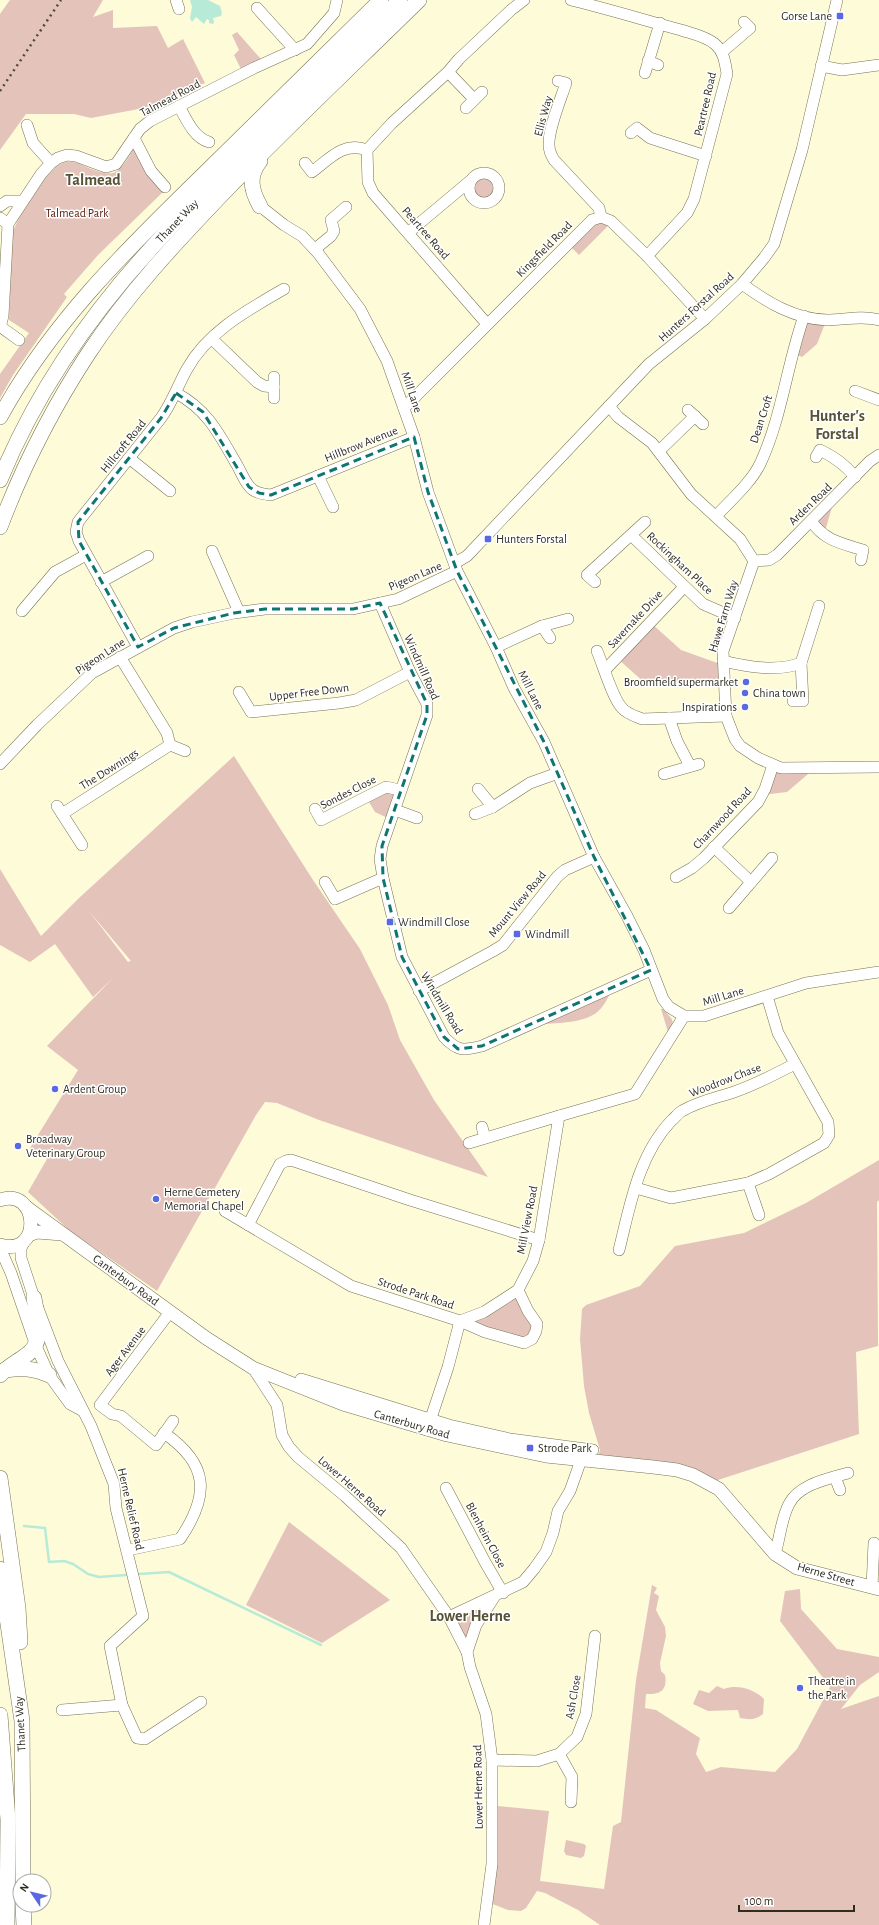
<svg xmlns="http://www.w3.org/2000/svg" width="879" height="1925" viewBox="0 0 879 1925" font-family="'Alegreya Sans',sans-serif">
	<rect width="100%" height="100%" fill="#fefbd8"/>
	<!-- green -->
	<g fill="#e4c3bb" fill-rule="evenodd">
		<polygon points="10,0 103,0 93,17 113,10 113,28 157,26 168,48 183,39 205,83 144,108 91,118 74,114 26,114 0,150 0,14"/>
		<polygon points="237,32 261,59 241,69 234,55 239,50 232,35"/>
		<path d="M135,147L164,191L98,255L64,294L67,297L13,375L0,398V374L29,333L9,320L12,234C18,216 47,166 66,162C72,161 79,163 84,166C116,179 117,176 135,147Z"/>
		<circle cx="484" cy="188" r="15"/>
		<polygon points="592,220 612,222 579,255 568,244"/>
		<polygon points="830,319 824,326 817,344 802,357 793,353 806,321"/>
		<polygon points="834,500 824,535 811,521"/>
		<polygon points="651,623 681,650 723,665 724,680 646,684 617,658"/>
		<path d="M234,756L313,880L360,949L388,1005L400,1040L434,1100L488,1177L319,1120L277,1103L265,1102L256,1115L157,1291L70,1231L28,1192L47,1159L30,1148L78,1070L47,1046L113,978L93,997L55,944L30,962L0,945V869L41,936L79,898ZM89,911L131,961H130L128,962Z"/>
		<polygon points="773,765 814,769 787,792 762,795"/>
		<polygon points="400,790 392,820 375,812 366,797"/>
		<path d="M613,987C609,996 604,1007 596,1013C581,1024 548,1024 529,1024Z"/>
		<path d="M661,1009H663C671,1019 677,1019 668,1032Z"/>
		<polygon points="879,1160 879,1200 877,1202 878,1346 856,1352 859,1434 715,1481 596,1462 600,1450 589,1413 584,1386 580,1339 582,1309 586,1305 640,1286 675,1246 744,1233 806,1203"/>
		<polygon points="518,1290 537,1324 524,1343 460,1321"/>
		<polygon points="289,1522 390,1600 322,1643 246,1605"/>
		<path d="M652,1585L657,1588L654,1593L659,1596L656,1610L665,1627L666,1636L660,1663L661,1671L665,1675C668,1690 660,1695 646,1694L645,1708L656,1710L700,1738L696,1754L706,1772L721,1767L775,1772L797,1749L830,1687L780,1621L785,1591L800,1589L801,1609L837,1649L879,1657V1672L860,1685L841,1709L879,1696V1925H600L578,1910L545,1893L537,1891L526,1908L521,1911L508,1910L490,1903L488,1805L549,1811L540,1881L604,1889L613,1826L621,1822L636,1680Z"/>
		<polygon points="495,1596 467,1652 449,1617"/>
		<path d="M717,1686L724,1689C737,1684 754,1689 764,1699L763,1714C755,1720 750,1720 740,1718L738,1710L708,1711L693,1704L699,1690L709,1693Z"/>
		<polygon points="566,1840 584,1844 586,1846 584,1856 581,1858 566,1855 564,1851"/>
	</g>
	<!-- water -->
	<polygon fill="#b7ebd8" points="190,0 208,0 220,6 222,13 221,16 213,18 214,22 213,24 209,23 209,20 207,19 204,24 196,17 192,22 190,18 192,7"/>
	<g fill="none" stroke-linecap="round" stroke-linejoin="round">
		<!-- stream -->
		<g stroke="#b7ebd8" stroke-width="2.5">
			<polyline points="24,1526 45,1528 49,1562 64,1561 73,1564 88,1574 99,1577 126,1575"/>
			<polyline points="139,1574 169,1572 321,1645"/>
		</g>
		<!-- minor casing -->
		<g stroke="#777355" stroke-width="12">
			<g id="minor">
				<polyline points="176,0 179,9"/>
				<path d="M571,0C608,9 644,20 681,30C693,34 705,36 715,44C724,52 725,62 727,74L694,199L687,213L647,256"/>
				<polyline points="257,8 295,50"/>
				<polyline points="722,52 750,28 744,22"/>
				<polyline points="648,61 658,65"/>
				<polyline points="821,66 842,70 879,65"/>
				<polyline points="448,72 474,99"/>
				<polyline points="645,73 660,23"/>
				<path d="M558,81L566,83C561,99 548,129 549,145C549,150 551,155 554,160L599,208L601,217"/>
				<path d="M179,106C186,119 194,138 209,142"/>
				<polyline points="466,108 482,92"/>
				<polyline points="27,125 33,143 51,163"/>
				<polyline points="631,133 637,128 650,138 706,156"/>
				<polyline points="134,138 151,171 165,187"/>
				<path d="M305,163L312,172C329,159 344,141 367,150"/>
				<circle cx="484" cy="188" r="15"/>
				<polyline points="0,206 7,201 22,201"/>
				<polyline points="260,206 284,225 302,236 318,253 360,309 387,361 414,437 428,492 457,571 496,647 514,688 544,742 594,857 627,916 644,950 663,999 669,1007 684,1016 704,1016 806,983 879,972"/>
				<polyline points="0,218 8,224"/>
				<polyline points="409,232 470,181"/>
				<polyline points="315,249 331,236 334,231 331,220 346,207"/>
				<path d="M742,284C767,302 794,319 827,320C844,320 862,315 879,320"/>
				<polyline points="487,324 373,193 368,182 367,150 392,123 448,72 459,59 511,10 524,0"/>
				<polyline points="0,327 3,316 8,224 41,174 51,163 58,158 67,155 76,156 106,167 116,164 140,129 150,121 254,68 307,44 334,13 337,0"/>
				<polyline points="1,327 19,340"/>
				<polyline points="212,339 257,382 264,386 274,387"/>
				<polyline points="855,391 879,400"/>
				<path d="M176,393C208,410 219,434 237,465C241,472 244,480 249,486C254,493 263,494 271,495L414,437"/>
				<polyline points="274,398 274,377"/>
				<polyline points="609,406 618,417 652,443 691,494 740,539 754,561 723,651 726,716 735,739 740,746 758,758 781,768 879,767"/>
				<polyline points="404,408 592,220 601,217 611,221 647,256 705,319"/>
				<polyline points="688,410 703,424"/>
				<polyline points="659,451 695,416"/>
				<path d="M816,457L820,450C834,457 845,464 855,477"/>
				<polyline points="129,458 170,491"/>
				<polyline points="318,476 333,507"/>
				<path d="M716,516C731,500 752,482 761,462C782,416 787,364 804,316"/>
				<path d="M811,521C825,541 841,543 863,550L861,560"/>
				<polyline points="631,535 703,604 735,618"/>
				<polyline points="212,551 239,612"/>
				<polyline points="754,561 769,560 777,555 870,461 879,455"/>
				<polyline points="455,563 467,556 649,364 705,319 742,284 764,258 774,244 802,150 837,0"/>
				<polyline points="101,582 148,556"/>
				<polyline points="595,582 587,575 645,522"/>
				<path d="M380,603L410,672L427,704V715L382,846L380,859L383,878L402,957L444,1037C457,1051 463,1051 482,1046L651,970"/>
				<polyline points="22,611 55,572 86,555"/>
				<polyline points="542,626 550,638"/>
				<path d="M138,647L79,541L76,532L78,522L161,418C172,403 178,385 187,369C208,331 248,310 284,289"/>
				<polyline points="496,647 542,626 568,619"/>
				<path d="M597,651C603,665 613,699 622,708C627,714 635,716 642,719L726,716"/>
				<path d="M723,661C748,667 777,672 801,663L819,606"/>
				<polyline points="605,670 684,587"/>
				<polyline points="239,692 251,712 339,703 356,700 410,672"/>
				<polyline points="793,701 803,701 801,663"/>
				<polyline points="669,718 677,741 690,766"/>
				<polyline points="170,745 185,751"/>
				<polyline points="0,764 37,725 92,673 174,628 192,622 234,613 265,609 353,609 398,599 457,571"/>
				<polyline points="664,774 699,764"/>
				<polyline points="478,789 493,807"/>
				<polyline points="57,806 82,845"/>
				<polyline points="315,809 321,820 386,787 400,790"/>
				<polyline points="395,810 417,818"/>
				<polyline points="62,814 170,745 167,733 120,657"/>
				<polyline points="475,814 493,807 530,783 558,773"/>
				<polyline points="714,847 751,882"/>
				<polyline points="676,877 692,868 704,858 758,802 765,789 773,765"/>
				<polyline points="325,882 335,899 383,878"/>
				<polyline points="729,908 772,858"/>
				<polyline points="419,991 493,951 503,945 557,877 565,870 594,857"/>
				<polyline points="482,1127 485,1138"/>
				<polyline points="469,1143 559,1116"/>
				<polyline points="748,1183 759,1215"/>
				<polyline points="636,1188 671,1198 748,1183 769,1174 824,1143 829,1135 828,1122 778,1033 767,996"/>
				<polyline points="225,1211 351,1286 460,1321 485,1332 517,1341 524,1343 532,1339 536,1331 537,1324 528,1311 518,1290"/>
				<polyline points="248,1225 280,1164 286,1161 291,1160 410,1200 539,1240"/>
				<polyline points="26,1238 21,1248 21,1258 34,1298 58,1361 91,1426 114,1484 116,1508 143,1616 110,1646 122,1705 137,1738 145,1739 201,1702"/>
				<polyline points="0,1248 11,1273 36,1346 49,1375 70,1404 83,1411"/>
				<path d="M619,1250C630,1206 638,1156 671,1121C675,1118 678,1113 682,1111C699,1101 716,1098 734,1092C755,1085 775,1074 795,1064"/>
				<polyline points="170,1312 100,1405 112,1414 121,1416 156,1445 173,1421"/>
				<polyline points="253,1368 277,1405 282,1435 289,1447 298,1457 345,1496 401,1548 449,1617 467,1652"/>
				<polyline points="301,1379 449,1425 510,1439 593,1450"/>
				<polyline points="427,1430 448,1367 460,1321 484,1312 518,1290 533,1261 539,1240 559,1116 635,1094 684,1016"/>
				<polyline points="835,1477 840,1490"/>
				<polyline points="446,1488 485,1562 503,1593"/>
				<path d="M128,1550L180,1539C210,1495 209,1464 164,1433"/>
				<path d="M775,1554C780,1538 781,1519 789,1504C799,1484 828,1479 848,1473"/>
				<polyline points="872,1587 874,1543"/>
				<polyline points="449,1617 523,1582 534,1569 546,1552 553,1533 558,1511 570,1491 581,1460"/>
				<polyline points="62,1710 122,1705"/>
				<polyline points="559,1754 572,1777 571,1802"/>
				<polyline points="492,1760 537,1761 559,1754 577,1737 586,1714 595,1636"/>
				<polyline points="484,1925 492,1864 492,1760 486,1714 470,1667 467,1652 476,1625 495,1596"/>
			</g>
		</g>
		<!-- major casing -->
		<g stroke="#777355" stroke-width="14">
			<g id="major">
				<path d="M0,1200C39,1186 43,1258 0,1245"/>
				<polyline points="26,1207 206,1338 253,1368 343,1404 447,1435 546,1456 653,1467 677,1470 693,1475 719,1489 775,1554 797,1568 879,1589"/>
				<polyline points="29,1235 37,1232 62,1234"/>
			</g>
		</g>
		<!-- highway casing -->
		<g stroke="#777355" stroke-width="16">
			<g id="highway">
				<path d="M260,161C248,176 251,190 260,206"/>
				<path d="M0,417C50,325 125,251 200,178C260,119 321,59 381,0"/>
				<path d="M0,480C36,392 92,312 156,243C181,215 209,188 236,162C290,107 346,54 400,0"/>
				<path d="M0,527C23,466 52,409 88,354C128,293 179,239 229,187C291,123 356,62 419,0"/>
				<path d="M5,1370C22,1368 34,1368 49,1375"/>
				<path d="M0,1375C7,1367 17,1362 25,1356C46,1343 37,1318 34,1298"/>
				<polyline points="0,1478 18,1608 20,1642"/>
				<polyline points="0,1569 22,1721 23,1881"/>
				<polyline points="0,1715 8,1820 7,1925"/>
				<polyline points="23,1905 24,1925"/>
			</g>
		</g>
		<!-- minor -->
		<use href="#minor" stroke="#fff" stroke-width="11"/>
		<!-- major -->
		<use href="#major" stroke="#fff" stroke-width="13"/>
		<!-- highway -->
		<use href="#highway" stroke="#fff" stroke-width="15"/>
		<!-- rail -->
		<polyline stroke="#4d4b3b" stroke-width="2.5" stroke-dasharray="2 4" stroke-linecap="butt" points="0,91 61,0"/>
	</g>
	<!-- marked area -->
	<path fill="none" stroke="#0f766e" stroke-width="3" stroke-dasharray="8 5" stroke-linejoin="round" d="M176,393L203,412L249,487L259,493L271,495L414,437L428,492L457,571L544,742L594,857L651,970L482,1046L458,1049L444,1037L402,957L383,878L382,846L427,715V704L380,603L353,609H265L234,613L174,628L138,647L79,541L78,522L161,418Z"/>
	<!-- markers -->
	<g fill="#5b69e0" stroke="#fff" stroke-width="1.5">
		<rect x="836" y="12" width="8" height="8" rx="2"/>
		<rect x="484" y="535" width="8" height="8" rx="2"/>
		<circle cx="746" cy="682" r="4"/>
		<circle cx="745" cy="693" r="4"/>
		<circle cx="745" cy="707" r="4"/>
		<rect x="386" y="918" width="8" height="8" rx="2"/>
		<rect x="513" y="930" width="8" height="8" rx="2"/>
		<circle cx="55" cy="1089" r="4"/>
		<circle cx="18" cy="1146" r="4"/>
		<circle cx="156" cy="1199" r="4"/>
		<rect x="526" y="1444" width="8" height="8" rx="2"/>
		<circle cx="800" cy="1688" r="4"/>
	</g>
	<g text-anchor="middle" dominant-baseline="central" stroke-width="3" stroke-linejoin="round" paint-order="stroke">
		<!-- poi labels -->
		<g font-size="12" fill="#2f2d20" stroke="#fff" text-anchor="start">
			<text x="832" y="16" text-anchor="end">Gorse Lane</text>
			<text x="496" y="539">Hunters Forstal</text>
			<text x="738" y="682" text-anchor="end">Broomfield supermarket</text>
			<text x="753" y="693">China town</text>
			<text x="737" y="707" text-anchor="end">Inspirations</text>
			<text x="398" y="922">Windmill Close</text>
			<text x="525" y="934">Windmill</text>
			<text x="63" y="1089">Ardent Group</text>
			<text x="26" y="1139">Broadway<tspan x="26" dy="14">Veterinary Group</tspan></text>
			<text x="164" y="1192">Herne Cemetery<tspan x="164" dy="14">Memorial Chapel</tspan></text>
			<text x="538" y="1448">Strode Park</text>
			<text x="808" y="1681">Theatre in<tspan x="808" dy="14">the Park</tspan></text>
		</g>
		<!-- street labels -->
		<g font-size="12" fill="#2f2d20" stroke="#fff">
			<text transform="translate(170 98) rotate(-28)">Talmead Road</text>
			<text transform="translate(705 104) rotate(-77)">Peartree Road</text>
			<text transform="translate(543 116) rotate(-75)">Ellis Way</text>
			<text transform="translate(177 221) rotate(-46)">Thanet Way</text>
			<text transform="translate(426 233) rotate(49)">Peartree Road</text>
			<text transform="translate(544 249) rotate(-45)">Kingsfield Road</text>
			<text transform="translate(696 307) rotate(-42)">Hunters Forstal Road</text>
			<text transform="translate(412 392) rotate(71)">Mill Lane</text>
			<text transform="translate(761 419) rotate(-72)">Dean Croft</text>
			<text transform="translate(361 444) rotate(-22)">Hillbrow Avenue</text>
			<text transform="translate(123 446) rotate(-51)">Hillcroft Road</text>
			<text transform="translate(810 504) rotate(-44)">Arden Road</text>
			<text transform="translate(680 563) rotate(43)">Rockingham Place</text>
			<text transform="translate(415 576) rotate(-23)">Pigeon Lane</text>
			<text transform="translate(723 616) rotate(-73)">Hawe Farm Way</text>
			<text transform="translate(635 619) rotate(-47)">Savernake Drive</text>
			<text transform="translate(100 656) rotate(-33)">Pigeon Lane</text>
			<text transform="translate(422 667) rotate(66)">Windmill Road</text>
			<text transform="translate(531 690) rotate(63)">Mill Lane</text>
			<text transform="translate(309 692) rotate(-7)">Upper Free Down</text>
			<text transform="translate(109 769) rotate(-32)">The Downings</text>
			<text transform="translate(348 792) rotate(-27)">Sondes Close</text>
			<text transform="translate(722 818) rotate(-47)">Charnwood Road</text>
			<text transform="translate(517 904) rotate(-50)">Mount View Road</text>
			<text transform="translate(723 996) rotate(-17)">Mill Lane</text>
			<text transform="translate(442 1003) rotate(59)">Windmill Road</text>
			<text transform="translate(725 1080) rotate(-21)">Woodrow Chase</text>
			<text transform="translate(527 1220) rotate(-79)">Mill View Road</text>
			<text transform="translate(126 1280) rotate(36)">Canterbury Road</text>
			<text transform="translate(416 1293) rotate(18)">Strode Park Road</text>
			<text transform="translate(125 1351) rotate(-53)">Ager Avenue</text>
			<text transform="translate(412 1424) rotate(16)">Canterbury Road</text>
			<text transform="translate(352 1486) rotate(41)">Lower Herne Road</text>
			<text transform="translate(131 1509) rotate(77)">Herne Relief Road</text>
			<text transform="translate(486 1535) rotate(62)">Blenheim Close</text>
			<text transform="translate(826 1574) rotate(16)">Herne Street</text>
			<text transform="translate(573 1697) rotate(-80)">Ash Close</text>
			<text transform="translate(20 1724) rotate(-93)">Thanet Way</text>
			<text transform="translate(478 1787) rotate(-91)">Lower Herne Road</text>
		</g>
		<!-- park labels -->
		<g font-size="12" fill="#5b2014" stroke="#fff">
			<text x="77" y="213">Talmead Park</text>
		</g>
		<!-- district labels -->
		<g font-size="16" font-weight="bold" fill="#575336" stroke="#fff">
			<text x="93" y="180">Talmead</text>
			<text x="837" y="416">Hunter's<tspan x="837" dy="18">Forstal</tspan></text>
			<text x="470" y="1616">Lower Herne</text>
		</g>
	</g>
	<!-- north arrow -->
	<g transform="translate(32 1893) rotate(305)"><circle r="19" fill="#ffffff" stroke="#acaba6"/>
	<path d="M0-3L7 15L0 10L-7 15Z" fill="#5b69e0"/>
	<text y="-6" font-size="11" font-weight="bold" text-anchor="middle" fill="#2f2d20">N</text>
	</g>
	<!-- scale -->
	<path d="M739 1905v6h115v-6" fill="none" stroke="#2f2d20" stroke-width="2"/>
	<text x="745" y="1905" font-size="12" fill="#2f2d20" stroke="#ffffff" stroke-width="3" paint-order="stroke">100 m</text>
</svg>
